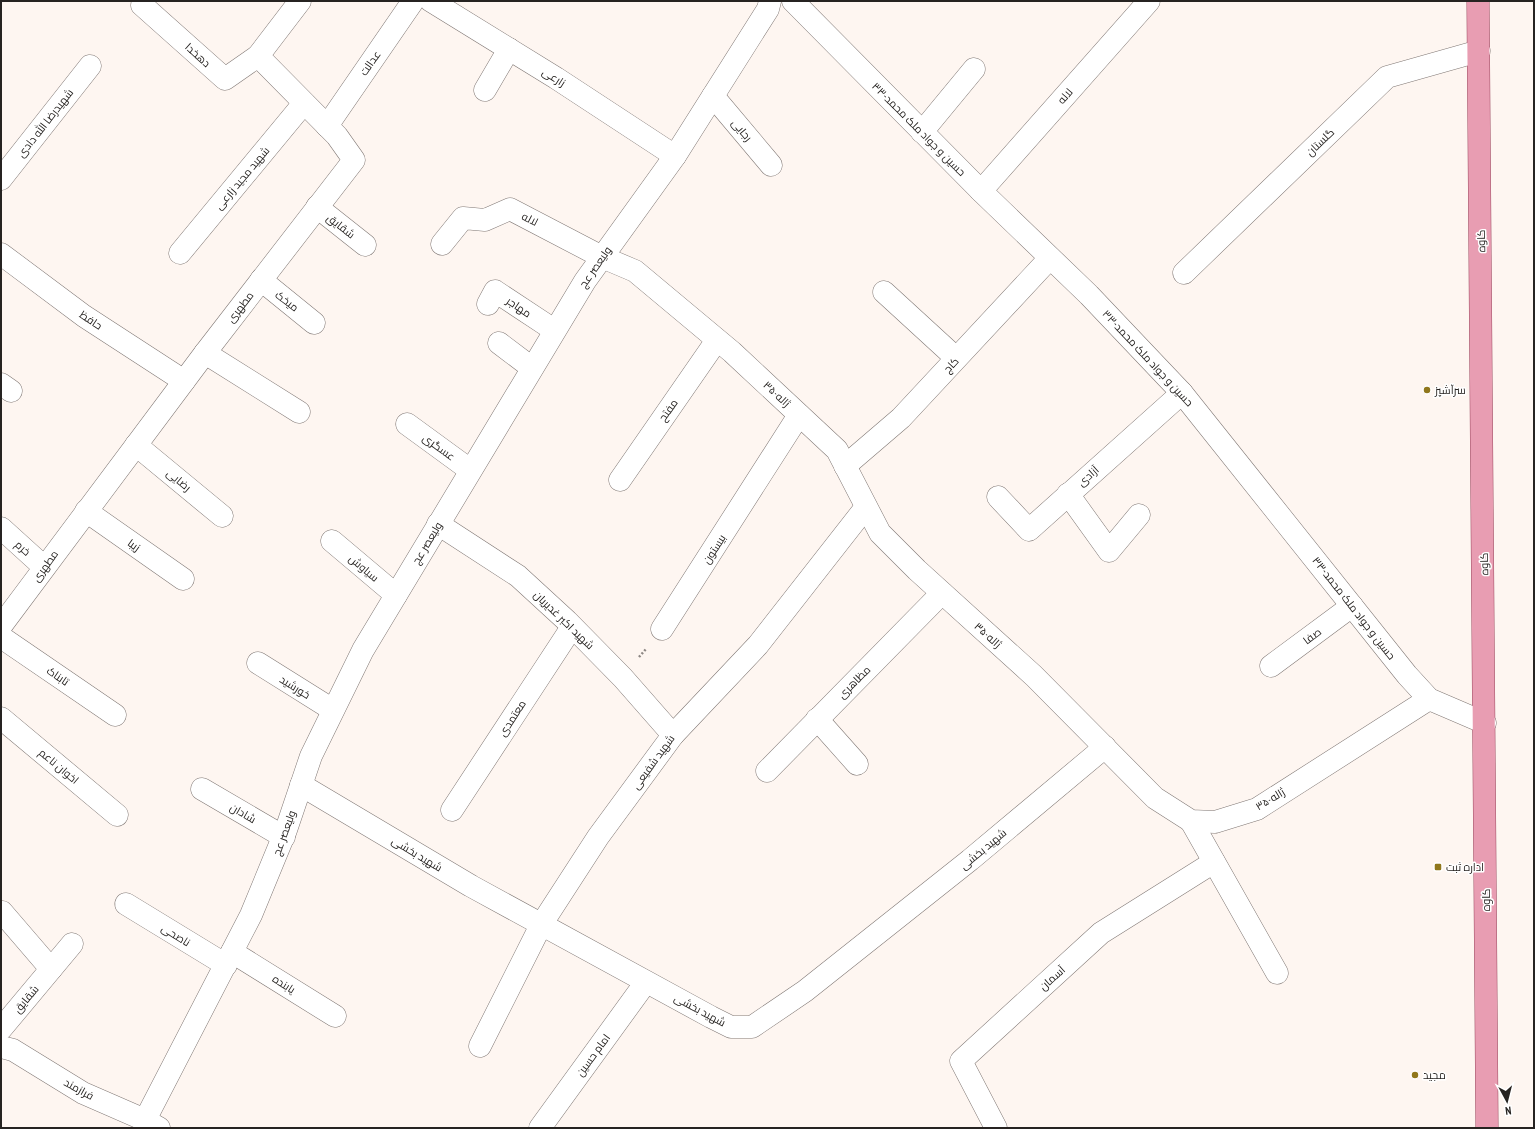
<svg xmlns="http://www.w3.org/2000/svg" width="1535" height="1129" viewBox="0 0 1535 1129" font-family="'PT Sans Narrow',Cairo,sans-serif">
	<rect width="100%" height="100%" fill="#fef6f1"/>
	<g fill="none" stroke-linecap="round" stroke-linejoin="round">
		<!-- minor casing -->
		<g stroke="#807875" stroke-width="23">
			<g id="minor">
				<polyline points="431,1 556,78 675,156"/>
				<polyline points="793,1 981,191 1089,295 1182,393 1407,675 1429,699 1485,723"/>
				<polyline points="142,5 225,79 258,56"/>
				<polyline points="485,90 509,49"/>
				<polyline points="713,96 771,165"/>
				<polyline points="327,126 413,1"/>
				<polyline points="922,132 974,69"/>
				<polyline points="1,179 90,66"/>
				<polyline points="981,191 1149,1"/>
				<polyline points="317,207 365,245"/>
				<polyline points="442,244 463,218 485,220 510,209 602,257 635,271 732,352 837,450 880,533 917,570 1034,676 1155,798 1191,821 1215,822 1257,809 1429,699"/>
				<polyline points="180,253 304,103"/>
				<polyline points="1,254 84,316 184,381"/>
				<polyline points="1184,273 1387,77 1479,51"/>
				<polyline points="261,280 314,323"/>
				<polyline points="884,292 956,358"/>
				<polyline points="488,304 495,291 554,330"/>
				<polyline points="499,343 532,368"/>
				<polyline points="205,353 299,412"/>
				<polyline points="1,384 11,391"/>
				<polyline points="407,424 470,470"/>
				<polyline points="136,445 222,516"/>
				<polyline points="845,466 901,418 1050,258"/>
				<polyline points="620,480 717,340"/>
				<polyline points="1068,494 1109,551 1139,515"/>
				<polyline points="998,497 1029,530 1182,393"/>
				<polyline points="86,511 183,579"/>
				<polyline points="438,524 518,576 567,621 623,678 673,735"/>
				<polyline points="1,528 44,567"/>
				<polyline points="332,541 396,595"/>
				<polyline points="1,626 205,353 354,160 337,136 258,56 300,1"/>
				<polyline points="662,629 799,415"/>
				<polyline points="1,637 115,715"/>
				<polyline points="258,663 333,710"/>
				<polyline points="1271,666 1352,606"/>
				<polyline points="1,718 117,815"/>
				<polyline points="817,719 857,764"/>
				<polyline points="767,771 942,593"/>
				<polyline points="301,785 471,886 711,1017 731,1027 752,1027 805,991 970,860 1105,747"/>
				<polyline points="202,789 284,837"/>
				<polyline points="452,810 572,627"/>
				<polyline points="1191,821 1277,973"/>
				<polyline points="126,904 226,965"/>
				<polyline points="2,912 51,969"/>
				<polyline points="232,952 335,1016"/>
				<polyline points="1,1029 72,944"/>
				<polyline points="480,1046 541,925 598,837 673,735 758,645 866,507"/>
				<polyline points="1,1047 13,1050 83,1093 145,1120 159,1128"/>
				<polyline points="145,1120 251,915 286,830 311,756 363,650 585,281 675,156 768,9 770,1"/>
				<polyline points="540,1128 646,982"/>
				<polyline points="996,1128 961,1061 1101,933 1214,862"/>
			</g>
		</g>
		<!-- major casing -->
		<g stroke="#9a475e" stroke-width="23">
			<polyline id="major" points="1478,1 1487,1128"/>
		</g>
		<!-- path -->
		<polyline stroke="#8d8784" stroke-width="2.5" stroke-dasharray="2 2" stroke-linecap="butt" points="639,657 646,649"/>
		<!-- minor -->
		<use href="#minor" stroke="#fff" stroke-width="22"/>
		<!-- major -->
		<use href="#major" stroke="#e89db2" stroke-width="22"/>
	</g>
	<!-- markers -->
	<g fill="#90771c" stroke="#fff" stroke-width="1.5">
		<circle cx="1427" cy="390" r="4"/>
		<rect x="1434" y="863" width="8" height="8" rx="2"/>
		<circle cx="1415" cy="1075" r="4"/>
	</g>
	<g text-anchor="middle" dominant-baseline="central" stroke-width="3" stroke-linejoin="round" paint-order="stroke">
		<!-- street labels -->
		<g font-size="11" fill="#262321" stroke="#fff">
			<text transform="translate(198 55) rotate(42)">دهخدا</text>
			<text transform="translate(370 63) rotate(-55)">عدالت</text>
			<text transform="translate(554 77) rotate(32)">زارعی</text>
			<text transform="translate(1065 96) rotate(-49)">لاله</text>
			<text transform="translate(45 123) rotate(-52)">شهیدرضا الله دادی</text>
			<text transform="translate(919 129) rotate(45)">۳۳-حسین و جواد ملک محمد</text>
			<text transform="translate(742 130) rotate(50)">رجایی</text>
			<text transform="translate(1320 142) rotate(-44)">گلستان</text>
			<text transform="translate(242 178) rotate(-50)">شهید مجید زارعی</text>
			<text transform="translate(530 219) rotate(27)">لاله</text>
			<text transform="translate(341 226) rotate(38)">شقایق</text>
			<text transform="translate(1481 241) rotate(-91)">کاوه</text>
			<text transform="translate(595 267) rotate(-55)">ولیعصر عج</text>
			<text transform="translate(287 301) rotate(38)">میخک</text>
			<text transform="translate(240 307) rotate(-52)">مطهری</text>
			<text transform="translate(519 307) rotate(34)">مهاجر</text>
			<text transform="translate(91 320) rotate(34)">حافظ</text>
			<text transform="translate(1148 358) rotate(47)">۳۳-حسین و جواد ملک محمد</text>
			<text transform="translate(951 365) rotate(-47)">کاج</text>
			<text transform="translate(777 394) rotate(43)">۳۵-ژاله</text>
			<text transform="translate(668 410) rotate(-55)">مفتح</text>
			<text transform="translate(439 447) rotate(36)">عسگری</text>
			<text transform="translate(1088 476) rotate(-42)">آزادی</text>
			<text transform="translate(179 480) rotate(40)">رضایی</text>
			<text transform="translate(427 543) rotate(-59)">ولیعصر عج</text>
			<text transform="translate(134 545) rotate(35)">زیبا</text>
			<text transform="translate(23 548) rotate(42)">خرم</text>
			<text transform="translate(714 549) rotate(-57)">بیستون</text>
			<text transform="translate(1484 564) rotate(-91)">کاوه</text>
			<text transform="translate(45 566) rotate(-54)">مطهری</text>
			<text transform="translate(364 568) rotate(40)">سیاوش</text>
			<text transform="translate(1354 608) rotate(52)">۳۳-حسین و جواد ملک محمد</text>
			<text transform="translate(564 620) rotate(44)">شهید اکبر غدیریان</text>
			<text transform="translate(988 635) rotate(42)">۳۵-ژاله</text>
			<text transform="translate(1312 636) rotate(-37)">صفا</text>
			<text transform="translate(58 676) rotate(34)">تابناک</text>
			<text transform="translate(854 682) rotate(-45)">مظاهری</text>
			<text transform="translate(295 687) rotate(32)">خورشید</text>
			<text transform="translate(512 718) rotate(-57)">معتمدی</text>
			<text transform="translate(653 762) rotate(-54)">شهید شفیعی</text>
			<text transform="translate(59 766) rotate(40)">اخوان ناعم</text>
			<text transform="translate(1270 799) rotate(-31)">۳۵-ژاله</text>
			<text transform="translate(243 813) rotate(30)">شادان</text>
			<text transform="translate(284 833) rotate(-70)">ولیعصر عج</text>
			<text transform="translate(983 849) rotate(-40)">شهید بخشی</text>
			<text transform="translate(417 854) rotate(31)">شهید بخشی</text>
			<text transform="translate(1486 900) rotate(-90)">کاوه</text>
			<text transform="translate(176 935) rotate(32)">ناصحی</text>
			<text transform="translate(1052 978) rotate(-42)">آسمان</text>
			<text transform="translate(284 984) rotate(32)">یابنده</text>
			<text transform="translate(26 999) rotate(-50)">شقایق</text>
			<text transform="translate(700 1010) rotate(28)">شهید بخشی</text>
			<text transform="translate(593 1055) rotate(-54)">امام حسین</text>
			<text transform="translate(79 1089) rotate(29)">فرازمند</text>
		</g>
		<!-- poi labels -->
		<g font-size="11" fill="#262321" stroke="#fff" text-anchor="start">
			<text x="1435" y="390">سرآشپز</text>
			<text x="1446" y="867">اداره ثبت</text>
			<text x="1423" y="1075">مجید</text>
		</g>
	</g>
	<!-- border -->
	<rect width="1535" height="1129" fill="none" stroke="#262321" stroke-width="4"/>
	<!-- north arrow -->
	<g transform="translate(1507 1101) rotate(173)" stroke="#ffffff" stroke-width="3" paint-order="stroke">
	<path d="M0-3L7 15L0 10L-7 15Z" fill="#262321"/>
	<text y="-6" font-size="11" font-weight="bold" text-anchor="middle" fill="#262321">N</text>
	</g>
</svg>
